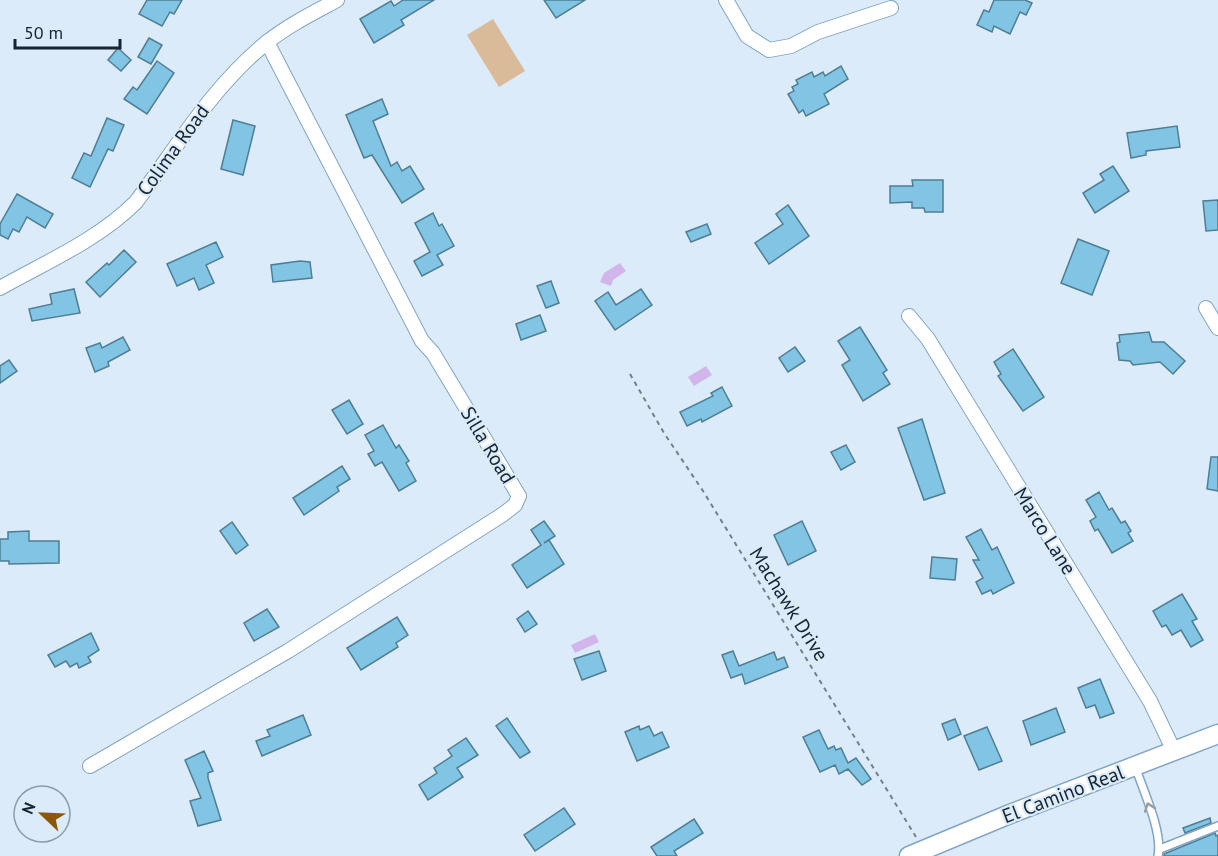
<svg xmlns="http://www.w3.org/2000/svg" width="1218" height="856" viewBox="0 0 1218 856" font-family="'PT Sans',sans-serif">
	<rect width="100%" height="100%" fill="#dcebf9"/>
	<!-- green -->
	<polygon fill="#d9ba99" points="493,19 525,71 499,87 467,35"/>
	<!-- water -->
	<g fill="#d2b5eb">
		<polygon points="620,263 626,271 613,280 611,286 600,282 604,273"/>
		<polygon points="706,366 712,375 694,386 688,377"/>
		<polygon points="595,634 599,642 575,653 571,645"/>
	</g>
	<!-- building -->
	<g fill="#81c4e3" stroke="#4e7e94" stroke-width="1.5">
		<polygon points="147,0 182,0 174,14 170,12 162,26 139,14"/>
		<polygon points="403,0 434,0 401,20 404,25 374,43 360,19 391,1 394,6"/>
		<polygon points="544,0 585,0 556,18"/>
		<polygon points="994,0 1025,0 1032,3 1026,15 1020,12 1010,34 994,26 992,32 977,25 984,10 989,12"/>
		<polygon points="149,38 162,45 151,64 138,57"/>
		<polygon points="118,48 131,60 121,71 108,60"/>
		<polygon points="157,61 174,73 147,114 124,99 133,87 137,90"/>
		<polygon points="841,66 848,79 824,94 829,104 806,116 803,110 799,113 788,94 794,91 792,87 798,84 796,80 812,72 814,77 823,72 825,76"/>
		<polygon points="382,99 388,114 373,121 391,166 397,162 402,171 410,166 424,189 402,203 372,155 364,158 346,115"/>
		<polygon points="107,118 124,125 113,151 108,149 90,187 72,178 84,153 91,156"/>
		<polygon points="233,120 255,126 243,175 221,169"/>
		<polygon points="1177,126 1180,147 1146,151 1146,155 1131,158 1127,133"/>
		<polygon points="1113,166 1129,191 1095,213 1083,193 1104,180 1100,174"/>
		<polygon points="912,180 943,180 943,212 925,212 924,208 912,208 912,202 890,203 890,186 913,186"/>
		<polygon points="17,194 53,214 45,228 27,217 19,232 13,229 8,239 0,235 0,224"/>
		<polygon points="1218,200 1218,230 1206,231 1203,201"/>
		<polygon points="788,205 809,236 769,264 755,243 783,224 776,214"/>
		<polygon points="433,213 439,226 442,224 454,246 437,255 443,265 422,276 414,261 430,252 415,223"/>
		<polygon points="707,224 711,234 691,242 686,232"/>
		<polygon points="1078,239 1109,251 1092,295 1061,283"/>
		<polygon points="216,242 223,257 206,265 214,283 199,290 194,278 177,286 167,264"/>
		<polygon points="124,250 136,262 100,297 86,282 107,263 109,265"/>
		<polygon points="300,261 310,262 312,278 273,282 271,265"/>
		<polygon points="551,281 559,303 546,308 537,286"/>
		<polygon points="74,289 80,313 32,321 29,309 52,304 50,294"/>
		<polygon points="641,289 652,305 615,330 595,301 608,292 616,305"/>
		<polygon points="540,315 546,331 521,340 516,324"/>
		<polygon points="860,327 887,370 883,373 890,384 863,401 842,365 850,360 838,341"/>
		<polygon points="1149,332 1152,342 1164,342 1185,361 1173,374 1160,362 1133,365 1130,361 1119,360 1117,343 1120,342 1119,335"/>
		<polygon points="123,337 130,350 108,362 109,366 95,372 86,348 100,343 102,348"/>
		<polygon points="795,347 805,361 788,372 779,358"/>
		<polygon points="1013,349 1044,397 1023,411 998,376 1001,374 994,362"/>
		<polygon points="9,360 17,371 0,383 0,366"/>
		<polygon points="722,387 732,406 702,422 701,419 687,426 680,412 713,396 711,393"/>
		<polygon points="349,400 363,424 347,434 332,410"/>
		<polygon points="922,419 945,493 924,500 898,428"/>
		<polygon points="383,425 396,448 399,445 409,461 406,463 416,481 399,491 382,462 375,466 368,454 374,451 365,435"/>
		<polygon points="846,445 855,462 841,470 831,452"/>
		<polygon points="1211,457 1218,457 1218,491 1207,489"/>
		<polygon points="342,466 350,479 337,487 339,491 304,515 293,498"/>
		<polygon points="1099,492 1109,510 1112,508 1121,523 1125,521 1131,531 1128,533 1133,541 1112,553 1098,529 1095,531 1090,521 1096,517 1086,500"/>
		<polygon points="544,521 555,536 544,543 549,540 564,564 527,588 512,565 541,545 531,530"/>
		<polygon points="802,521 816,551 788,565 774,535"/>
		<polygon points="232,522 248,545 236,554 220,531"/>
		<polygon points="981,529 992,550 997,547 1014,583 993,594 991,590 982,594 976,582 983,578 973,560 979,560 966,537"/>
		<polygon points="29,531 29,541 59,541 59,563 9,564 9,561 0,561 0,539 8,539 8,532"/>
		<polygon points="932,557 957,559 955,580 930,578"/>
		<polygon points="1182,594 1197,619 1192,621 1203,640 1191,647 1181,630 1172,635 1166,625 1162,627 1153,611"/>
		<polygon points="267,609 279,627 254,641 244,623"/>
		<polygon points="528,611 537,624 525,632 517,619"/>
		<polygon points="397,617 408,635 396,643 398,647 361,670 347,648"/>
		<polygon points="91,633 99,650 88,657 91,662 79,668 77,663 70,667 66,661 55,667 48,655"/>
		<polygon points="599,651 606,671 582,680 574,659"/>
		<polygon points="733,651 739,666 774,652 777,660 784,657 788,667 745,684 742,674 731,678 722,655"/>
		<polygon points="1100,679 1114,713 1100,718 1095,705 1086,708 1078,688"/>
		<polygon points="1056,708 1065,732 1031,745 1023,721"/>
		<polygon points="303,715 311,735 262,756 256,741 270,736 267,730"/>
		<polygon points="507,718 530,752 520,758 496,726"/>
		<polygon points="955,719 961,734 948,740 942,724"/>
		<polygon points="639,726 640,730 649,726 654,736 662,732 669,747 637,761 625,732"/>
		<polygon points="987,727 1002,761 979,770 964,736"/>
		<polygon points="819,730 828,749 834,746 836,750 841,748 848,763 856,758 871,779 862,785 848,769 839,774 835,765 820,772 803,737"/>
		<polygon points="466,738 478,755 457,768 463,777 428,800 419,785 437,773 434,768 452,756 448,750"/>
		<polygon points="204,751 213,771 208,773 208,778 221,820 198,826 190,801 201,798 185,760"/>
		<polygon points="564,808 575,824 535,851 524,835"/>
		<polygon points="1210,818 1211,823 1185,833 1183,828"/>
		<polygon points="694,819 703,833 674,851 677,856 657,856 651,847"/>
		<polygon points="1215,833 1216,836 1218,835 1218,856 1164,856 1164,854"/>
	</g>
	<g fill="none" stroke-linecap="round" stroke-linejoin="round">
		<!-- service casing -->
		<g stroke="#82a4c6" stroke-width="10">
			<g id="service">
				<path d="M1135,766C1143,790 1163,832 1158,856"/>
				<polyline points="1160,849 1218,826"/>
			</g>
		</g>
		<!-- minor casing -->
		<g stroke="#82a4c6" stroke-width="16">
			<g id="minor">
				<polyline points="726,0 747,36 769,50 791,46 818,32 891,8"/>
				<path d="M0,288C46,262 98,240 136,202C177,147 212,87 266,43C287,26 313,13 337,0"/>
				<polyline points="1206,308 1218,328"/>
				<polyline points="909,316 928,339 1150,701 1174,751"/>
				<polyline points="90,766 288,651 502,515 515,505 519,496 433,353 422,341 267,42"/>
			</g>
		</g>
		<!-- secondary casing -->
		<g stroke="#82a4c6" stroke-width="21">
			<polyline id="secondary" points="909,856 1010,814 1218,734"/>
		</g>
		<!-- path -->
		<polyline stroke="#72808e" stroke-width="2" stroke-dasharray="4.5 4.5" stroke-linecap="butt" points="630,374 664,433 703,491 916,837"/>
		<!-- service -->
		<use href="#service" stroke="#fff" stroke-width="7"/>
		<!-- minor -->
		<use href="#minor" stroke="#fff" stroke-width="14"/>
		<!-- secondary -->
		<use href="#secondary" stroke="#fff" stroke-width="18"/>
	</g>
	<!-- one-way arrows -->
	<defs><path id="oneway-chevron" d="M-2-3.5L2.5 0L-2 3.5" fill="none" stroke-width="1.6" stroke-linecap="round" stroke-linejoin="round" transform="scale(1.5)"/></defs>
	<use stroke="#979da3" href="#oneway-chevron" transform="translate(1149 807) rotate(-109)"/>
	<g text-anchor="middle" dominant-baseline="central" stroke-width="4.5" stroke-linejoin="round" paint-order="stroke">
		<!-- street labels -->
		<g font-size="20" fill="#172532" stroke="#dcebf9">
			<text transform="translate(173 150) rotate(-54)">Colima Road</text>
			<text transform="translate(488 445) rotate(59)">Silla Road</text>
			<text transform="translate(1045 531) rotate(58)">Marco Lane</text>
			<text transform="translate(789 604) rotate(58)">Machawk Drive</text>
			<text transform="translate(1063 794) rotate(-21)">El Camino Real</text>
		</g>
	</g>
	<!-- north arrow -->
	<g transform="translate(42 814) rotate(293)"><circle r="28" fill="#dcebf9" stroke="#8d9ca9" stroke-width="1.5"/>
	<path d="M0-4.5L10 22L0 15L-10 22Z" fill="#8c5807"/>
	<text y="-9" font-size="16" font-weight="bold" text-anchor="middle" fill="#172532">N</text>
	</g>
	<!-- scale -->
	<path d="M15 39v9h105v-9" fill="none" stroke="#172532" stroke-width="3"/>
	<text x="24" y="39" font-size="18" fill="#172532" stroke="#dcebf9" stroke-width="4.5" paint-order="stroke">50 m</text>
</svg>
